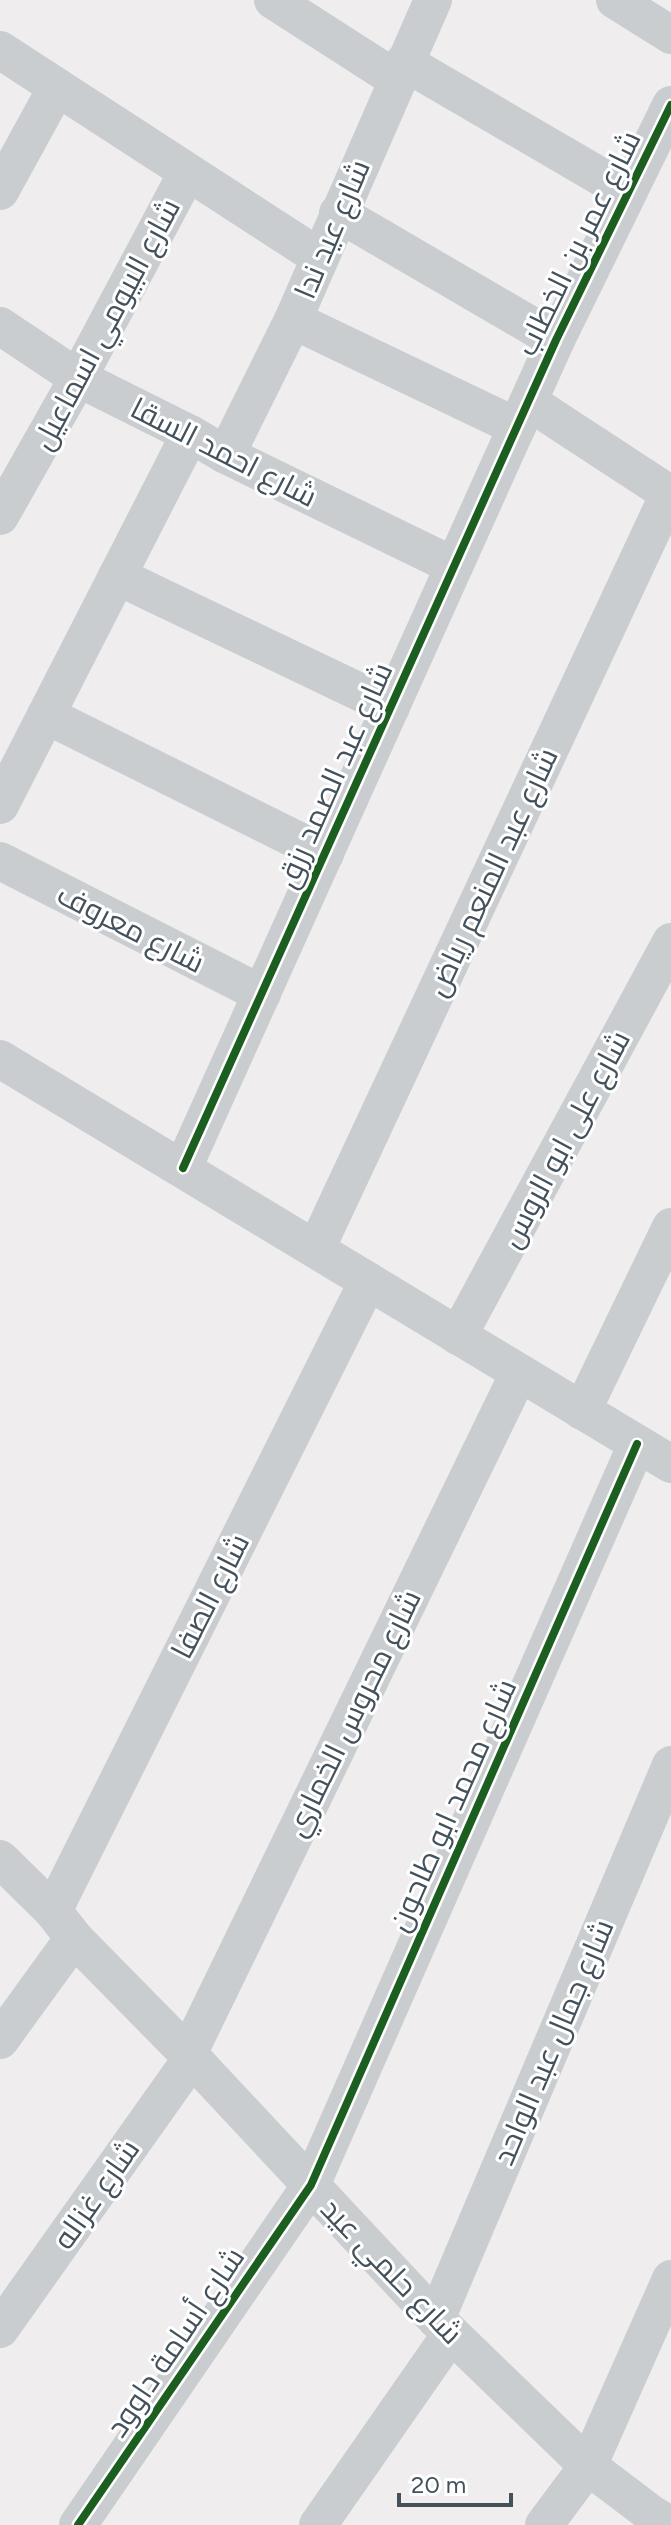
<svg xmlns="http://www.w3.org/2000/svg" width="671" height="2525" viewBox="0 0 671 2525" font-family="Figtree,Cairo,sans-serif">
	<rect width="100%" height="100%" fill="#efedee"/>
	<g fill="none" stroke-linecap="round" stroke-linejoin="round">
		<!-- street -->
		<g stroke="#cacdcf" stroke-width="38">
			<polyline points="273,0 396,79"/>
			<polyline points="615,0 671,35"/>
			<polyline points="0,50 319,257"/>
			<polyline points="404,62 627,192"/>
			<polyline points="0,191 57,87"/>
			<polyline points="338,213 556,340"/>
			<polyline points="293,320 517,427"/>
			<polyline points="0,326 78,378 190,434 226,455 454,566"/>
			<polyline points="529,402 671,495"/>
			<polyline points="226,455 293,320 433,0"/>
			<polyline points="0,516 78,378 187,173"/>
			<polyline points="117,576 391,707"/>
			<polyline points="46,715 325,854"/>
			<polyline points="0,805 190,434"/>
			<polyline points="0,861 262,994"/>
			<polyline points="0,1059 671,1464"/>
			<polyline points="183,1168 556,340 671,105"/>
			<polyline points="316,1249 669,494"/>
			<polyline points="458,1336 671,942"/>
			<polyline points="582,1411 671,1227"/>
			<polyline points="0,1859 53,1911 74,1938 192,2058 436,2319 588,2466 650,2513 670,2525"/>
			<polyline points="53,1911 368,1281"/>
			<polyline points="0,2040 74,1938"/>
			<polyline points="188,2054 519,1373"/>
			<polyline points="436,2319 671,1765"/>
			<polyline points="0,2329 192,2058"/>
			<polyline points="78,2525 311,2185 637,1444"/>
			<polyline points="318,2525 451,2334"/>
			<polyline points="544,2525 588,2466 671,2279"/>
		</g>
		<!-- cycleway casing -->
		<g stroke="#fff" stroke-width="13">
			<g id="cycleway">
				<polyline points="183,1168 556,340 671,105"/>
				<polyline points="78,2525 311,2185 637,1444"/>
			</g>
		</g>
		<!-- cycleway -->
		<use href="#cycleway" stroke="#1b5e20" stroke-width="8"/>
	</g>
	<g text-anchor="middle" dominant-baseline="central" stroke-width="6" stroke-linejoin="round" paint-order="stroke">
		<!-- street labels -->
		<g font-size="30" fill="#43515c" stroke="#fff">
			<text transform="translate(332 229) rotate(-67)">شارع عيد ندا</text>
			<text transform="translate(578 243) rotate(-64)">شارع عمر بن الخطاب</text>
			<text transform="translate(106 324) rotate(-62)">شارع البيومي اسماعيل</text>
			<text transform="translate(224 452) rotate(27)">شارع احمد السقا</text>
			<text transform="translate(334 775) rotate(-66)">شارع عبد الصمد رزق</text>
			<text transform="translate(492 872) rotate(-65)">شارع عبد المنعم رياض</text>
			<text transform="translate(131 928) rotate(27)">شارع معروف</text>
			<text transform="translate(565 1139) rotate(-62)">شارع على ابو الروس</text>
			<text transform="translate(210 1596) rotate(-63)">شارع الصفا</text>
			<text transform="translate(353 1713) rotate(-64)">شارع محروس الخماري</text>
			<text transform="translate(452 1805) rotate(-66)">شارع محمد ابو طاحون</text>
			<text transform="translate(553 2042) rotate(-67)">شارع جمال عبد الواحد</text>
			<text transform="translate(96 2194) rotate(-55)">شارع غزاله</text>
			<text transform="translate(392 2271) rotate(46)">شارع حلمي عيد</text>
			<text transform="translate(175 2342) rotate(-56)">شارع أسامة داوود</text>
		</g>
	</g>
	<!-- scale -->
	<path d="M399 2493v12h112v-12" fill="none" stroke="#43515c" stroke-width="4"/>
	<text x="411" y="2493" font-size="24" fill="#43515c" stroke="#ffffff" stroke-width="6" paint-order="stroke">20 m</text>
</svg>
